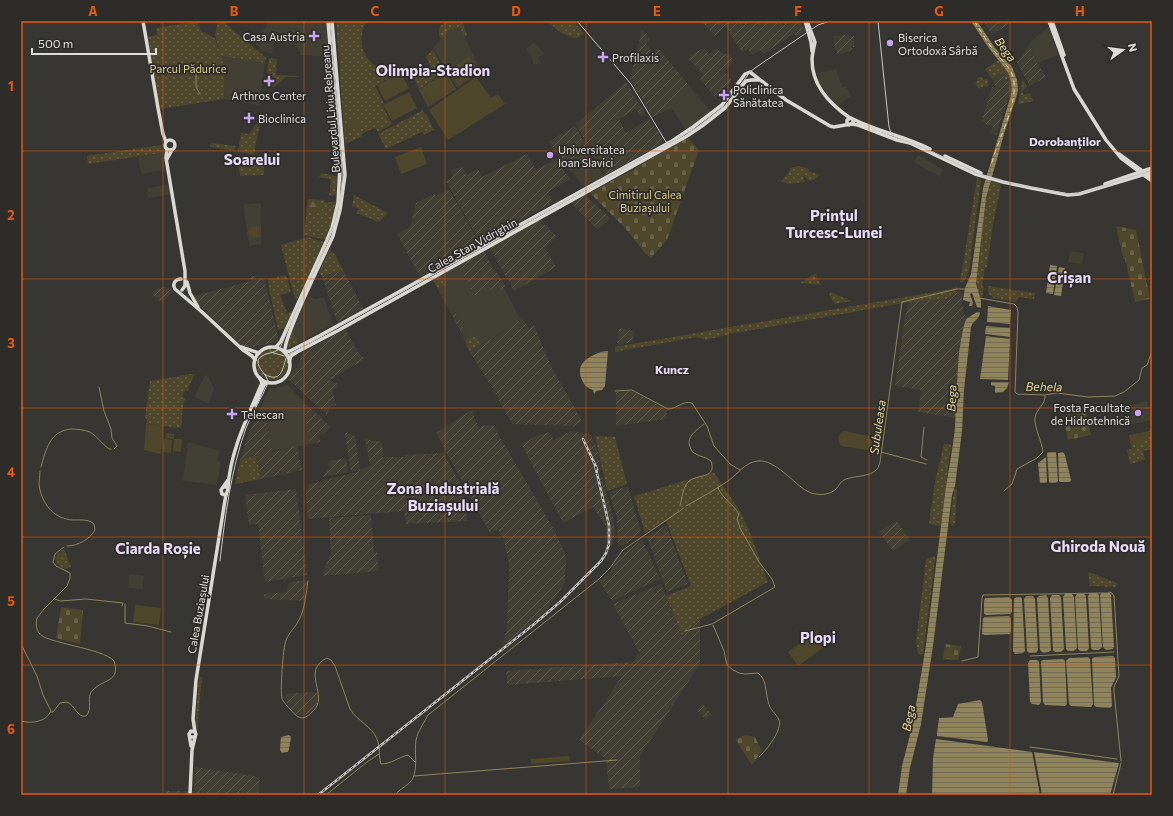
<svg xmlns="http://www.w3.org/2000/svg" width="1173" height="816" viewBox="0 0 1173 816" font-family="Commissioner,sans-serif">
	<defs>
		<pattern id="industrial-furrows" width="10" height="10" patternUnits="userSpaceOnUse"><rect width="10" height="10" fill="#423f35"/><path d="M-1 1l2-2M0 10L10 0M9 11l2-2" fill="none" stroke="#5d5a52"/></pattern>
		<pattern id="green-dots" width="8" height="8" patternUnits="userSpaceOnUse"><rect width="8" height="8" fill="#4e472c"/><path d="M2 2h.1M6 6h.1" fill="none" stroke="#67614a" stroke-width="1.8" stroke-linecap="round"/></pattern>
		<pattern id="forest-firs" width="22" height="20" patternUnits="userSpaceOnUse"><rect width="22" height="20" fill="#4e472c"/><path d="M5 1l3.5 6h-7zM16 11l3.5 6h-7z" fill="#67614a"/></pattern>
		<pattern id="cemetery-stones" width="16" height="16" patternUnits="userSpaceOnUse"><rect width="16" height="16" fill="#4e472c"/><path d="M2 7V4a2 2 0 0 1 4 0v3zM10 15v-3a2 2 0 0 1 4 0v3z" fill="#67614a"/></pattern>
		<pattern id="water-rules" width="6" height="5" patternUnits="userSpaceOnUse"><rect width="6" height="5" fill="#8f845c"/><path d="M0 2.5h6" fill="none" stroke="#746d53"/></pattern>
	</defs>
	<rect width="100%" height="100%" fill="#373632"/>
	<!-- built -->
	<g fill="#423f35">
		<polygon points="263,21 326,21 329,57 300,55 299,50 294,45 273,43 272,54 263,51 255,44 265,34 263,31 267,26"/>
		<polygon points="460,27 481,71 457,88 433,48 448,31"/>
		<polygon points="1049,27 1050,28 1058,55 1038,63 1034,57 1030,43 1039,34"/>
		<polygon points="534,42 544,53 538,58 542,64 533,64 532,58 527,50 527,48"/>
		<polygon points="221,56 265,63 259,105 224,99 225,69"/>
		<polygon points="836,69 842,87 846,86 851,96 838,105 826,93 819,80 817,73"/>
		<polygon points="691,88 711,112 686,130 671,108"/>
		<polygon points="162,153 165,170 141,174 138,157"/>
		<polygon points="918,155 943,170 940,177 914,162"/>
		<polygon points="594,159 604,176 584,187 572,172"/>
		<polygon points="168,185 169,195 148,198 147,188"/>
		<polygon points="261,203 261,244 249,246 243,204"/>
		<polygon points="1070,251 1084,253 1082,264 1068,262"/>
		<polygon points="458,265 497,285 500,290 504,288 521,320 502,331 503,332 469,351 462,334 466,332 454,310 450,312 432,279"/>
		<polygon points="308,296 316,299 324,297 333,324 299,343 292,331"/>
		<polygon points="208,375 214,389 209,404 194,397 204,377"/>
		<polygon points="288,385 307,405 303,406 310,444 273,451 264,410 261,408 269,389"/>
		<polygon points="1147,401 1152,420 1129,425 1125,406"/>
		<polygon points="188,442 221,451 217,460 221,462 217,485 183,481"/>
		<polygon points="129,574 144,576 143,589 128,588"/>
	</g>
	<!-- industrial -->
	<g fill="url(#industrial-furrows)">
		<polygon points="701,21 802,21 802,25 806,31 797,37 796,35 792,35 764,54 760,50 752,55 748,49 742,52 725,26 715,36"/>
		<polygon points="984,21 1014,21 992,35"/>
		<polygon points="642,30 650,39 646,44 653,53 658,48 691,88 671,108 653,117 630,79"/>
		<polygon points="845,35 854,36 854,47 852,47 852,50 838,55 834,44 834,36"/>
		<polygon points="1030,43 1034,57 1046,77 1030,86 1017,63"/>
		<polygon points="704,48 709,54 716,48 722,53 729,55 734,60 724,72 732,81 715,97 700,79 704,75 688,59 691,56 690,55"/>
		<polygon points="1003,73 1006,79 1008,79 1011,91 996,135 991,132 993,126 987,125 982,120 992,87 995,88 996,87 992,79"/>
		<polygon points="626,82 646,114 641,117 636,109 619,119 626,133 649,119 663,140 662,143 606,175 591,153 576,124"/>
		<polygon points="575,126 585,143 586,146 584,148 592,160 572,172 548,142"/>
		<polygon points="527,154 536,170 556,159 570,179 548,192 553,202 480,242 446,181 453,176 450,170 462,167 467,175 478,169 482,177"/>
		<polygon points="449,189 479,243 420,277 397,234 410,227 416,203 434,194 436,196"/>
		<polygon points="584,195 586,196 610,218 598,230 570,202"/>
		<polygon points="541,220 557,237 545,247 556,267 514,291 490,248"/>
		<polygon points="484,251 493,269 495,269 506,287 500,290 497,286 476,297 458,265"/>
		<polygon points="343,270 363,308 337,322 322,276"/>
		<polygon points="254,276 255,280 264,278 279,341 246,349 207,313 207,310 202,308 194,296 251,281 251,277"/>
		<polygon points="164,287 168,288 173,291 162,303 151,293 159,288"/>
		<polygon points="957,292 961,292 962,294 962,305 963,305 963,311 966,318 964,324 957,380 956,418 918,412 921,390 895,386 905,317 909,302 946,299"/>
		<polygon points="454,310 466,332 462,334 450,312"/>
		<polygon points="523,319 529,328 534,325 551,366 582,421 573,427 571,425 571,426 512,424 498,399 498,397 469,351 502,333 502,331"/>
		<polygon points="619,328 634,331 633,342 617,345"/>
		<polygon points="345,329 358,352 365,359 329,380 338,384 338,388 332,389 336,405 330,407 327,415 288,379 293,370 298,367 302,353"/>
		<polygon points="632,391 667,410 666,419 616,426 616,392"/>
		<polygon points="307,405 331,427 324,434 319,435 320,442 310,444 303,406"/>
		<polygon points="261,408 264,410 273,452 297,446 302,470 261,479 256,456 240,460 249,432"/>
		<polygon points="473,410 474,417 478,426 493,425 554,530 565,553 566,559 565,582 557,596 541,616 501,648 507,629 509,563 503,538 498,530 490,533 436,433 470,411"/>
		<polygon points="571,431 590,434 597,448 601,469 599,471 604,483 614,522 615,531 612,546 607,545 606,527 593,507 563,523 521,444 537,436 549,432 554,440"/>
		<polygon points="346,432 355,436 360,470 370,465 365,439 381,442 384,455 371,464 383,457 405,457 405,455 443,453 461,484 467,521 406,524 404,511 308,519 306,493 309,485 314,483 360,471 351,472 345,434"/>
		<polygon points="346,458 348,472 322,477 329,468 328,465 329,461"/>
		<polygon points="628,486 641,532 622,547 618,545 617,518 609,492"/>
		<polygon points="296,489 307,575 265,582 258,524 249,525 245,495"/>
		<polygon points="371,515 374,552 377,552 379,571 322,576 329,556 331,555 329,518"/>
		<polygon points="897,521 910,540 893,551 879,532"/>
		<polygon points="666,525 688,584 667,592 647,537"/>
		<polygon points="642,539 660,579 612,601 599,581 609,573 622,554"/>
		<polygon points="308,580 303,601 264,599 264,594 286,592 289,582"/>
		<polygon points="661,584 682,635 685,634 700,619 700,664 640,756 640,787 609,789 606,759 579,740 622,676 507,685 506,671 633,662 639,652 613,604"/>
		<polygon points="314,692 317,693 318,699 316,706 309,713 302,716 295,714 287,704 286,694"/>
		<polygon points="703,704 712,715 706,720 697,710"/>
		<polygon points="195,767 259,777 260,781 258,795 165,795 166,791 194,791"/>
	</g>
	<!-- green -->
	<g fill="url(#green-dots)">
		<polygon points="197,21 201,31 215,38 219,52 215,34 218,22 224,21 227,25 263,55 266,58 265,63 221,56 225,69 224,99 160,109 148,37 157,35 156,28"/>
		<path d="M336,21H367C355,40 363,66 387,69C392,70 398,69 403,68L404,70L375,86L384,103L382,105L392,124L378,132L375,128L365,132L359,138L345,144Z"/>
		<polygon points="445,21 462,21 467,35 464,37 460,27 448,31 442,38 439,36 439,28"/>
		<path d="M548,21H574L584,34L577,38C565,37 556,30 548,21Z"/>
		<polygon points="433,50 445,72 419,89 415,81 413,67 417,75 431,67 426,56"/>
		<polygon points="269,58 277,59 276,75 298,76 298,77 285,77 284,79 274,87 272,87 274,78 272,76 272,74 267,73"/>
		<polygon points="998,60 1006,68 1010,78 1006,80 1003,73 992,79 985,69"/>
		<polygon points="980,76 984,80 987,78 989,83 988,87 983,86 982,88 980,87 979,89 976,86 977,85 975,83 978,80 977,79"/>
		<polygon points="1022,79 1027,87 1022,91 1024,95 1029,93 1034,101 1019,104 1018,103 1021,91"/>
		<polygon points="423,110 425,115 426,114 434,130 424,135 422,132 386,149 378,134"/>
		<polygon points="261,118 254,154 238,152 241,133 249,134"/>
		<polygon points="211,143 236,146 235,151 210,147"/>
		<polygon points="161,145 162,153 88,164 87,156"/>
		<polygon points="237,158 264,163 264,175 240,176"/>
		<polygon points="800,166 809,169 808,171 820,175 815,179 810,181 803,175 805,182 788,184 781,181 790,171 790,168"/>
		<polygon points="321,173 336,176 337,179 336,195 329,196 331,179 319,177"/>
		<polygon points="977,178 981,180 969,270 965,280 960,283"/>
		<polygon points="990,181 1000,184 1001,186 993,224 987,267 985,268 982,286 984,287 982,299 980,297 976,286 986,198"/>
		<polygon points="354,195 386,212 387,214 379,222 356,213 359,209 352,206"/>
		<polygon points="308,199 324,200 325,203 337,201 327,240 304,235"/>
		<polygon points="308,237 324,242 297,300 293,292 281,245"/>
		<polygon points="329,250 334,253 343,270 322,276 319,273"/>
		<polygon points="814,274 816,274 821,285 800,283"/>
		<polygon points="286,275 291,292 280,295 287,313 293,311 284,328 278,330 269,288 268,279"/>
		<polygon points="442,275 447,284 438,289 433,280"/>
		<polygon points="988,286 1035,293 1034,299 1018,297 1017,302 993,298 988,293"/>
		<polygon points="957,287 957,292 946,299 909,302 741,332 734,333 706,340 697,337 615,352 615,347 946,290"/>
		<polygon points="831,292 851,301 835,304 829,295"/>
		<polygon points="292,331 299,343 287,348 287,347"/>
		<polygon points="475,336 481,344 469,351 465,340"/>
		<circle cx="272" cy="364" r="16"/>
		<polygon points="191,374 195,374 188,388 189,389 188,391 184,391 182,397 185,399 183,406 181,428 146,424 147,420 145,417 150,381"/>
		<polygon points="1152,430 1152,449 1143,451 1145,460 1130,464 1127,450 1132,449 1129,436"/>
		<polygon points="595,436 615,437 627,484 607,491"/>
		<polygon points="944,444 951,444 941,526 929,524 935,482"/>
		<polygon points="256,456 261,479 235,484 240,460"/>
		<polygon points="710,473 714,473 740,511 749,530 768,582 700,619 682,635 666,596 691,586 666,521 645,533 634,496"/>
		<polygon points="957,489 955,524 952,526 950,523 954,490"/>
		<polygon points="64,549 71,567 64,569 57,564 55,558 58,554"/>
		<polygon points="934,556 935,557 935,560 923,654 920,655 918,653 916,642 926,559"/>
		<polygon points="1088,572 1117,583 1116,587 1090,586"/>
		<polygon points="199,677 202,677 197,732 204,732 196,732 195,723"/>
	</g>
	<!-- forest -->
	<g fill="url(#forest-firs)">
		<polygon points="446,72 456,89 428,107 419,90 421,88 430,103 453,89 444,74"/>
		<polygon points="311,201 324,203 321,213 310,213"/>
	</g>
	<!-- cemetery -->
	<g fill="url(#cemetery-stones)">
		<polygon points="687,137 699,150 667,240 651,258 645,253 624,227 590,193 634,169"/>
		<polygon points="1116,226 1136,230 1150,299 1135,302 1125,259 1123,258"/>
		<polygon points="1086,411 1091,435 1068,440 1063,416"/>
		<polygon points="61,607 83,610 80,644 56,638"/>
		<polygon points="945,644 961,646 958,660 943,659"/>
		<polygon points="746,735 755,737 762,751 752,765 735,739"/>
	</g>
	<!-- pitch -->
	<g fill="#4e472c">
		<polygon points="469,56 479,72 459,86 449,71"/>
		<polygon points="401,73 409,88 385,101 377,85"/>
		<polygon points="444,74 453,89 430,103 421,88"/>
		<polygon points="476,77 491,98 498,94 505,104 448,140 429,110"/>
		<polygon points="409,92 417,108 392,121 383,105"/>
		<polygon points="356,119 360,127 347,132 344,125"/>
		<polygon points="421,147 427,164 401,174 395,157"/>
		<polygon points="259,226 260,237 249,239 248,228"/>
		<polygon points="146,424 164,426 161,454 144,450"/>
		<path d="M844,431L869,436C873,440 873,443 870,449L866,450L841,446C837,440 837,435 844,431Z"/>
		<polygon points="166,433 174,434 174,439 182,439 181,452 173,451 174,439 165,438"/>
		<polygon points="1138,433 1139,435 1147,433 1148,438 1140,440 1140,442 1131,444 1129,435"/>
		<polygon points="164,439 172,440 171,453 162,452"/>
		<polygon points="249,469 251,480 241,482 239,471"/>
		<polygon points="135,605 161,608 159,625 133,622"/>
		<polygon points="817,631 827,645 798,666 788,652"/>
		<polygon points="569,756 570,761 531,764 531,759"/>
	</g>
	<!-- water -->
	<g fill="url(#water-rules)">
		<path d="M971,21H977L995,48L1012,67L1017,80L1018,90L1016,98L1004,134L986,198L976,284L981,301V308L977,307L972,293L970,294L973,303L972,306H969L970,302L963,300L965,288L971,274L983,188L1011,95C1014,73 1004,68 992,52C984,42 978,31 971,21Z"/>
		<polygon points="1050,265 1057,266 1053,294 1046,293"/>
		<polygon points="1059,267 1065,268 1061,296 1054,295"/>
		<polygon points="988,306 1011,310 1010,324 987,322"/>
		<path d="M977,312H980C979,321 973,320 971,327L964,390L962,431L955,486L952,495L933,646L921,724L910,768L906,795H898L902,766L913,723L926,645L945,494C948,472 953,449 955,427C956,402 957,378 959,353C961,342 962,330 966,319Z"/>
		<polygon points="986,326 1010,328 1010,337 985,334"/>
		<polygon points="986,336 1010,339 1008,380 980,379"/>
		<path d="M608,351L605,386L602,390L596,391L595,393L594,394L593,390C587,388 584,385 582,380C576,366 584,359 596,354C600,352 603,351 608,351Z"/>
		<polygon points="991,382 1009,382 1007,388 1003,392 995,393 995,386 991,385"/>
		<polygon points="1049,452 1056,452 1058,481 1056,483 1050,483 1049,482 1047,453"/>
		<polygon points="1063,452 1065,455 1071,480 1070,482 1060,482 1059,481 1058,453"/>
		<polygon points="1046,457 1047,482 1046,483 1040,483 1038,463"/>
		<polygon points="1109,592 1111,595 1114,647 1113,649 1106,650 1103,647 1100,595 1102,593"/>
		<polygon points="1090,593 1097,593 1099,595 1102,647 1099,650 1093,650 1091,648 1088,596"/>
		<polygon points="1065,594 1072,594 1074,597 1077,648 1074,651 1068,651 1066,649 1063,597"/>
		<polygon points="1077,594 1084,594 1086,596 1089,648 1087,651 1080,651 1078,649 1075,597"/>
		<polygon points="1046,595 1048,598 1051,650 1049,652 1043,653 1040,650 1037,598 1039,596"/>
		<polygon points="1052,595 1059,595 1061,597 1064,649 1061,652 1055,652 1053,650 1050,598"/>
		<polygon points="1026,596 1033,596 1035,599 1038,650 1036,653 1029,653 1027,651 1024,599"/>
		<polygon points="1009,597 1012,600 1012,612 1010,614 986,615 984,614 984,601 985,598"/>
		<polygon points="1016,597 1021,597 1022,599 1025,651 1023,653 1015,654 1013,651 1014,599"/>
		<polygon points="1009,616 1011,619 1011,632 1010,634 985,635 982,634 983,619 984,617"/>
		<polygon points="1113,656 1115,658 1116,677 1111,688 1112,706 1110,708 1096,707 1094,705 1092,659 1094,657"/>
		<polygon points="1069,658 1088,657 1090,659 1093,704 1091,707 1071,706 1069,704 1066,661"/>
		<polygon points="1063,659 1065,661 1067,704 1065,706 1045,705 1043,702 1041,661 1043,660"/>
		<polygon points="1030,660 1037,660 1039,662 1041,702 1039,705 1032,704 1030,702 1028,663"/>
		<polygon points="980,700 982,702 988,740 987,742 937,736 937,733 939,718 953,717 958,704"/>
		<polygon points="289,735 291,737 289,749 288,752 282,753 280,750 281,737"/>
		<polygon points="936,739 1032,752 1040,795 932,795 933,758"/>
		<polygon points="1034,752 1119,763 1110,795 1042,795"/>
	</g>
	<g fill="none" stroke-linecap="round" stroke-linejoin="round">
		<!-- stream -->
		<g stroke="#8f845c" stroke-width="1">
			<polyline points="196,74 196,87 200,94"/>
			<polyline points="979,298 1014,304 1017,307 1018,313 1015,392 1017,394 1045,395 1057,393 1088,397 1115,396 1124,392 1139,380 1142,368 1147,365 1152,351"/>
			<polyline points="99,387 104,411 111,429 112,438 117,446 114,449"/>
			<path d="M615,391L632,390L668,409C677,409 683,400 692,403L707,426L714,446L730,464L740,470"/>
			<polyline points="924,427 921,457 927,460"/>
			<polyline points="881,452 926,464"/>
			<path d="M41,467C46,449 50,431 71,429C77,429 85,430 90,432C97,436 102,444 109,449H111"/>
			<path d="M40,471C40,477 38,485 40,490C44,506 55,519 73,520C80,520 89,519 94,524L95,530C90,539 78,546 67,546"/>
			<path d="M1004,491L1012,484L1017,469L1037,458L1043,452C1042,441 1034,428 1035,418C1036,409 1046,404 1045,396"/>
			<path d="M680,506C682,498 683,486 689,481C698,474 717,479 711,461C706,457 701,457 696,454C693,453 691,450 690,447C686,436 697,430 704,424"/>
			<path d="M686,506C700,498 715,490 728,481C738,474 745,462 758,461C775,459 794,484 807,491C815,496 829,496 836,489C839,486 840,482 844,480C856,474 877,479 880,462L902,302L957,289H965"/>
			<path d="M308,581C306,593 305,609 299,620C296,627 289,632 286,640C283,648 280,691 282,698C283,702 288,707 291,710C294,714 298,718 303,718C307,717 310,714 313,711C330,696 300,671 327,658L331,660L335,666L350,709C357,721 372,726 377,739C381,748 378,756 381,764C391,764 399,757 408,755L415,762"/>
			<polyline points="1109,592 1112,593 1114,596 1119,676 1114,687 1114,691 1121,761"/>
			<polyline points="55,599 60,601 86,599 123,603 122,606"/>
			<polyline points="125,604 125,623 148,626 171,632"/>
			<path d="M713,625L724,651L727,665L733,670L739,673L745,674L758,673C767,680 765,690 768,701C770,711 776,713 779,720C783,729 766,751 759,757"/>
			<path d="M685,631L712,624L775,587L772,579L759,562L740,528L737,519L739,514C733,504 723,499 718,488"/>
			<path d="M21,644L37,676L43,695L51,711C46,722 32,724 21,721"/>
			<polyline points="1030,656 1114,652"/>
			<polyline points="962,661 978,657 982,598 983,595 1104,593"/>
			<path d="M51,712H53L60,703L67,702C75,705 77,718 86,716C94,708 85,697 93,690C103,679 121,682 114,661C103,648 44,643 39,633C36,629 36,623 37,618L44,609L67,586L70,578V573L56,566L53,562L55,554L64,547"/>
			<polyline points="1030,747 1117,759"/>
			<polyline points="414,776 617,760"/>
			<polyline points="326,795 367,762 379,754"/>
			<path d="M395,795C400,788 409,786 413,778C418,766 414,752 416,740C418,731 424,723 428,715L599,579L610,568L623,550L684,508"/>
			<polyline points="1113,795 1121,763"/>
		</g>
		<!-- ferry -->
		<path stroke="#e9d895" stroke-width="1" stroke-dasharray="5 4" stroke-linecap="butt" d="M974,21C981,31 987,42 995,52C1000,59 1008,65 1012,74C1022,99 997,139 991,166"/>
		<!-- major -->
		<g stroke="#d9d8d3" stroke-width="3.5">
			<polyline points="143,21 158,108 163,134 166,142"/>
			<polyline points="805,21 811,42 812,51"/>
			<path d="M807,21L815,42C814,48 812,54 812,60C812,86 831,105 850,118"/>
			<polyline points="1049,21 1074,89 1106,140 1121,158 1152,181"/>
			<polyline points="1052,21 1064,55"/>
			<path d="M853,119C878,132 906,136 930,149"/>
			<polyline points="851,124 858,125 897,140 910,143 975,174 1003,182 1031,188 1068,195 1079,194 1152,172"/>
			<circle cx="170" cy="145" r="5"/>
			<polyline points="167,149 166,158 185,271 185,286 182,290"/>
			<polyline points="1119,154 1152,178"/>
			<polyline points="945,156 981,173"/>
			<polyline points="167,159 172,150"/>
			<polyline points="1105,184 1152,168"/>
			<path d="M181,279C175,279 172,284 175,289L202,312L243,350L252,356L255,360"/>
			<polyline points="187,282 190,293 198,307"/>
			<polyline points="241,347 259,353"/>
			<polyline points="276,347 281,341 327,240 332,228 338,203 340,166 328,21"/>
			<circle cx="272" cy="365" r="18"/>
			<polyline points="285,352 290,351 319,336 672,141 693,127 722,105 745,74 750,72 786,100 830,126 834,127 851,124 854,121 851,118 847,120 847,123 849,125"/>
			<path d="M285,352C282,339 325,254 333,236L340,210L345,175L332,21"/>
			<polyline points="289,362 291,356 297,352 339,330 687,136 702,126 725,108 746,81 751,80 759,80"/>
			<polyline points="255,405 264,385 268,382"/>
			<polyline points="224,487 227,487 228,489 226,495 222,494 221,490 228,480"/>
			<path d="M228,488C230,451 248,416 262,383L260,378"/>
			<polyline points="195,732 193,719 196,680 226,494"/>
			<polyline points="190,737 195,737 196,734 195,732 191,731 189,734 191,746"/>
			<polyline points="190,795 192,750 195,737"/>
		</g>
		<!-- tram -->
		<g stroke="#c5c4c2" stroke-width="1">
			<polyline points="577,21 631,84 666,142 673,142"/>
			<path d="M878,21L889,127L891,133L895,137L929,150L976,173L1003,182L1068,194C1078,195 1088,191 1098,188C1116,182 1134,175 1152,171"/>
			<polyline points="271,352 284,356 292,353"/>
			<path d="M264,374C285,386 282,362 288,355L696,128L726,105L750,72L755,68L818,25L830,21"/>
			<path d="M220,561C225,516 231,470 246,428C252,412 262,398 268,383C268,374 257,370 258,360C264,351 274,355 280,348C290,325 300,302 310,280C328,240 344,211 342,166L330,21"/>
		</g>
		<!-- rail casing -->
		<g stroke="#c5c4c2" stroke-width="2.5">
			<g id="rail">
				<polyline points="583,439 597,469"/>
				<polyline points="318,795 533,625 560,602 601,561 606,553 609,544 609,525 595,465"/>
			</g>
		</g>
		<!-- rail -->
		<use href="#rail" stroke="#2d2c28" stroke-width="1" stroke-dasharray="3" stroke-linecap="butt"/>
	</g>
	<!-- grid -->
	<path fill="none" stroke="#e8590c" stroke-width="1" stroke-opacity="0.55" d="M163,21V795M304,21V795M445,21V795M586,21V795M728,21V795M869,21V795M1010,21V795M21,151H1152M21,279H1152M21,408H1152M21,537H1152M21,665H1152"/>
	<!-- markers -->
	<g fill="#c7a6ef" stroke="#2d2c28" stroke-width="1.5">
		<path d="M312 30h4v4h4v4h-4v4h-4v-4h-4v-4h4z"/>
		<circle cx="890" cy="43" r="4"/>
		<path d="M601 51h4v4h4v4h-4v4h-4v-4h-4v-4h4z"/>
		<path d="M267 75h4v4h4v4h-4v4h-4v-4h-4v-4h4z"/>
		<path d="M722 89h4v4h4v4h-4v4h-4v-4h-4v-4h4z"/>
		<path d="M247 112h4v4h4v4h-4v4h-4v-4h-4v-4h4z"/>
		<circle cx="550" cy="155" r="4"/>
		<circle cx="1138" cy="413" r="4"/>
		<path d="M230 408h4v4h4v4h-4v4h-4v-4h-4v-4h4z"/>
	</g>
	<g text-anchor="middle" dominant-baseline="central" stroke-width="3.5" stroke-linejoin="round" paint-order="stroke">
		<!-- poi labels -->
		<g font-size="11" fill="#e0dfdd" stroke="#2d2c28" text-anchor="start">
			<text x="305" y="36" text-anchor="end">Casa Austria</text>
			<text x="898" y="37">Biserica<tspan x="898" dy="13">Ortodoxă Sârbă</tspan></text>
			<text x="612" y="57">Profilaxis</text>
			<text x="733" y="89">Policlinica<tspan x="733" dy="13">Sănătatea</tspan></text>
			<text x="269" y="95" text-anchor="middle">Arthros Center</text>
			<text x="258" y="118">Bioclinica</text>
			<text x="558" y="149">Universitatea<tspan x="558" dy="13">Ioan Slavici</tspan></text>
			<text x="1130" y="407" text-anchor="end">Fosta Facultate<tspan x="1130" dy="13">de Hidrotehnică</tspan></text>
			<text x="241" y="414">Telescan</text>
		</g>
		<!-- park labels -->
		<g font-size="11" fill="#ddcc89" stroke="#2d2c28">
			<text x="188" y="68">Parcul Pădurice</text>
			<text x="645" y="194">Cimitirul Calea<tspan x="645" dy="13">Buziașului</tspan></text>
		</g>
		<!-- street labels -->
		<g font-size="11" fill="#e0dfdd" stroke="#2d2c28">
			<text transform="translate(330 109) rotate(-95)">Bulevardul Liviu Rebreanu</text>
			<text transform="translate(472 245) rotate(-29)">Calea Stan Vidrighin</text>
			<text transform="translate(198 614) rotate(-80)">Calea Buziașului</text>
		</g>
		<!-- water labels -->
		<g font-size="12" font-style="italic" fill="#e9d895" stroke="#2d2c28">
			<text transform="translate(1006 49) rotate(54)">Bega</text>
			<text transform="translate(1044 386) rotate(1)">Behela</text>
			<text transform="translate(951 398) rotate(-87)">Bega</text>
			<text transform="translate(877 427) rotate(-82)">Subuleasa</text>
			<text transform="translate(908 718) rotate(-79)">Bega</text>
		</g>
		<!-- neighbourhood labels -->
		<g font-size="12" font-weight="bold" fill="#e8dcf8" stroke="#2d2c28">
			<text x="1065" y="141">Dorobanților</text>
			<text x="672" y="369">Kuncz</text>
		</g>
		<!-- district labels -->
		<g font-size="15" font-weight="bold" fill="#e8dcf8" stroke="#2d2c28">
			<text x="433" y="70">Olimpia-Stadion</text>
			<text x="252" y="159">Soarelui</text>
			<text x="834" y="215">Prințul<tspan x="834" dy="17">Turcesc-Lunei</tspan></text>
			<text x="1069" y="277">Crișan</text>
			<text x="443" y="488">Zona Industrială<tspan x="443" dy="17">Buziașului</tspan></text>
			<text x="1098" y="546">Ghiroda Nouă</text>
			<text x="158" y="548">Ciarda Roșie</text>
			<text x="818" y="637">Plopi</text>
		</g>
	</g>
	<!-- border -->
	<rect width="1173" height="816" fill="none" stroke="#2d2c28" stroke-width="44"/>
	<!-- north arrow -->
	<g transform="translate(1123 50) rotate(76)" stroke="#2d2c28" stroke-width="3" paint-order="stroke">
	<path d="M0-3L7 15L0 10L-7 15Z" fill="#e0dfdd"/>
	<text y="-6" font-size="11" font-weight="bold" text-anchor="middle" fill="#e0dfdd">N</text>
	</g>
	<!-- scale -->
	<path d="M32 48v6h124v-6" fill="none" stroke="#e0dfdd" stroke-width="2"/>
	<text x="38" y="48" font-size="12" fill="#e0dfdd" stroke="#2d2c28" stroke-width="3" paint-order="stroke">500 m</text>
	<rect x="22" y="22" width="1129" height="772" fill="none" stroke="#e8590c" stroke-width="1.5"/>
	<g font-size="13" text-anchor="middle" font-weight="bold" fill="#e8590c">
		<text x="93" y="16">A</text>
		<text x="234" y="16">B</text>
		<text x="375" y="16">C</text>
		<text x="516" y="16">D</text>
		<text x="657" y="16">E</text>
		<text x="798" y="16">F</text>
		<text x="939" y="16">G</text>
		<text x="1080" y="16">H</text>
		<text x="11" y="91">1</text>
		<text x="11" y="220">2</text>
		<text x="11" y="348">3</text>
		<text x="11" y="477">4</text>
		<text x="11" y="606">5</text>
		<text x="11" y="734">6</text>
	</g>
</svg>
